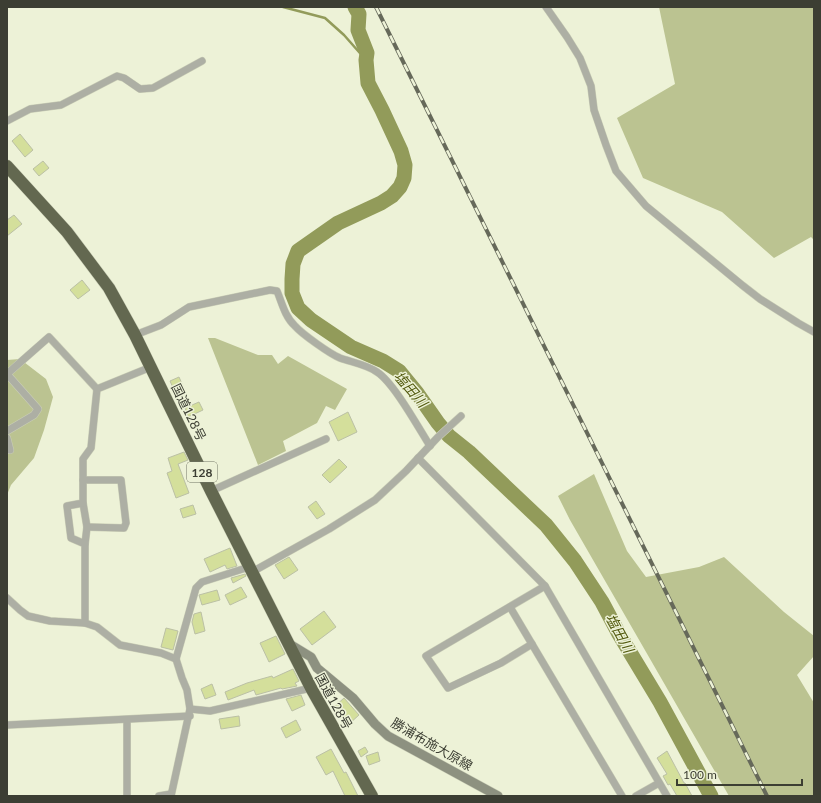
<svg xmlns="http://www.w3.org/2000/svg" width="821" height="803" viewBox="0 0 821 803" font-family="Lato,'Noto Sans JP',sans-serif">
	<rect width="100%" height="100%" fill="#edf2d7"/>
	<!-- green -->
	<g fill="#bbc391">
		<polygon points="659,7 814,7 814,240 811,237 774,258 722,212 643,178 617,118 675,84"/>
		<polygon points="208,338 215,338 258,355 272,355 278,364 288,356 347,389 335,410 326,406 317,423 283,441 286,451 258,465"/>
		<polygon points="20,359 46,379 53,397 44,430 34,458 11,485 7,495 7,360"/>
		<polygon points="594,474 627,551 646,577 699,567 724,557 784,612 814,636 814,656 797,675 814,703 814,796 729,796 570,520 558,496"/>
	</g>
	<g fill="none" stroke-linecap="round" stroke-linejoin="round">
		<!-- stream -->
		<polyline stroke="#929b5a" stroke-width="2.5" points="283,7 325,18 344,35 366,60"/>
		<!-- river -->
		<polyline stroke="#929b5a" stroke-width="15" points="355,7 359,14 358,30 367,53 366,60 368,83 382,110 401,151 405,165 404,178 400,187 392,196 381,203 338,223 298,251 293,264 292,279 292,293 298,308 311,320 351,347 383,361 399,371 417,393 438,423 449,436 469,452 546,525 575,561 602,602 619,634 660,702 711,796"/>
	</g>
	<!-- building -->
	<g fill="#d4df9b" stroke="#bbc0a5">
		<polygon points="20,134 33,150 25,157 12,141"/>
		<polygon points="43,161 49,168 39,176 33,169"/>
		<polygon points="14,215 22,224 7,236 7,220"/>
		<polygon points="82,280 90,290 78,299 70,290"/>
		<polygon points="179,377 183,386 174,390 170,381"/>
		<polygon points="199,402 203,410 188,417 185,408"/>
		<polygon points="348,412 357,432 338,441 329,422"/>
		<polygon points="184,452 188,460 178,464 189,493 176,498 167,473 172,471 168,458"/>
		<polygon points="339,459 347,467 330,483 322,475"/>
		<polygon points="316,501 325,514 317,519 308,507"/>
		<polygon points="193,505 196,514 183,518 180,509"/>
		<polygon points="230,548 237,566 227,569 225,565 210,572 204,559"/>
		<polygon points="289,557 298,570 284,579 275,565"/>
		<polygon points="245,574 246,576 233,583 231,578"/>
		<polygon points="241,587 247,597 230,605 225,595"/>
		<polygon points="217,590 220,600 202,605 199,595"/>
		<polygon points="324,611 336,627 312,645 300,629"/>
		<polygon points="201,612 205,631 195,634 192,622 194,614"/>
		<polygon points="166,628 178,631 173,650 161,647"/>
		<polygon points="276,636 285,654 269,662 260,643"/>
		<polygon points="293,669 299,681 295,683 297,686 282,689 281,688 256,695 254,690 228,700 225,692 247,683 272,676 273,678"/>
		<polygon points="212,684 216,695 205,699 201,689"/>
		<polygon points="301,695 305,705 292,711 286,699"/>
		<polygon points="344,698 359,715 349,724 334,707"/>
		<polygon points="239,716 240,726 221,729 219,719"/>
		<polygon points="296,720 301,730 286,738 281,728"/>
		<polygon points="365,747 368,752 361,757 358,751"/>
		<polygon points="331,749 344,773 346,772 358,796 345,796 333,771 326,775 316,757"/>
		<polygon points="667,751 684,783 685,783 692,796 677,796 670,784 668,785 663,776 667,774 657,758"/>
		<polygon points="378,752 380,761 369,765 366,756"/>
	</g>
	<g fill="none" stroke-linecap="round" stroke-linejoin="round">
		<!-- street casing -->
		<g stroke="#caceb6" stroke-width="8">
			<g id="street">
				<polyline points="546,7 567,37 580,58 591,86 594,110 606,145 616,171 646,206 742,285 760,299 798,323 814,332"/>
				<polyline points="7,121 30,109 61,105 117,76 124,78 140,89 153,88 202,61"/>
				<path d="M135,335L161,325L189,307L270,290L277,291C282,303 285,317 295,326C302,334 330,354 340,358C351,362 368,365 377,372C394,383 418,427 430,446"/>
				<polyline points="7,431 34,415 38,409 7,374 49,337 97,389"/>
				<polyline points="7,438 10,450"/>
				<polyline points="418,458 545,586 667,796"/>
				<polyline points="83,480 121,480 126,523 124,528 87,527"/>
				<polyline points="211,491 326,439"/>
				<polyline points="83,503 87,527 85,544"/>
				<polyline points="252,572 329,529 375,500 406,471 438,437 461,416"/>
				<polyline points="7,598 20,610 28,616 50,621 85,623 97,627 120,645 161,653 176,659"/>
				<polyline points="510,607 622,796"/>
				<polyline points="85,623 85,544 71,538 67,506 83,503 83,459 91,448 97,389 151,367"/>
				<polyline points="532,644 501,663 448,688 426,656 545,586"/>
				<polyline points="190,709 210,711 311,688"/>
				<polyline points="127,720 127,796"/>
				<polyline points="7,725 190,716"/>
				<polyline points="159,796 171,794"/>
				<polyline points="171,796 190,709 187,690 182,678 176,659 196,588 202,582 249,567"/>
				<polyline points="636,796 659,783"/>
			</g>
		</g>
		<!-- secondary casing -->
		<g stroke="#caceb6" stroke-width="10">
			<polyline id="secondary" points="288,643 311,657 317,668 353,698 375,724 388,736 498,796"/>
		</g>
		<!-- highway casing -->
		<g stroke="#caceb6" stroke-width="13">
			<polyline id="highway" points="7,166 67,232 109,288 135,335 211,491 311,688 372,796"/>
		</g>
		<!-- street -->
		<use href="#street" stroke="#adafa4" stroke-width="7"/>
		<!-- secondary -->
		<use href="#secondary" stroke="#8d9180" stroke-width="9"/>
		<!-- highway -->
		<use href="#highway" stroke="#636850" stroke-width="12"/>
		<!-- rail casing -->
		<g stroke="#66695a" stroke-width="4">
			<polyline id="rail" points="376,7 767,796"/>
		</g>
		<!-- rail -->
		<use href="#rail" stroke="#edf2d7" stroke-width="2.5" stroke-dasharray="8" stroke-linecap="butt"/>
	</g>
	<g text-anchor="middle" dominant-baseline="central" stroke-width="3" stroke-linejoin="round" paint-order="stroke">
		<!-- shield labels -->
		<rect fill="#edf2d7" stroke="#717464" stroke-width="1" x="187" y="462" width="30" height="20" rx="3"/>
		<g font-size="12" font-weight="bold" fill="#3c3e33">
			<text x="202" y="472">128</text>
		</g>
		<!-- street labels -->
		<g font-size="13" fill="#3c3e33" stroke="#edf2d7">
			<text transform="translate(189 412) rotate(64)">国道128号</text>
			<text transform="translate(334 701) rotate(61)">国道128号</text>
			<text transform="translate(432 744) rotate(30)">勝浦布施大原線</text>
		</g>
		<!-- water labels -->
		<g font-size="14" font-style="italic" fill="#51590d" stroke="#edf2d7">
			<text transform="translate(411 389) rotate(49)">塩田川</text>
			<text transform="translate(620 633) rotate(61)">塩田川</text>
		</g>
	</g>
	<!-- border -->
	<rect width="821" height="803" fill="none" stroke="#3c3e33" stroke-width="16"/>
	<!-- scale -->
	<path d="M677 779v6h125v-6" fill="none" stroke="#3c3e33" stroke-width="2"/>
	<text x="683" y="779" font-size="12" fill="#3c3e33" stroke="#edf2d7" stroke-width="3" paint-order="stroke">100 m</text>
</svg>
